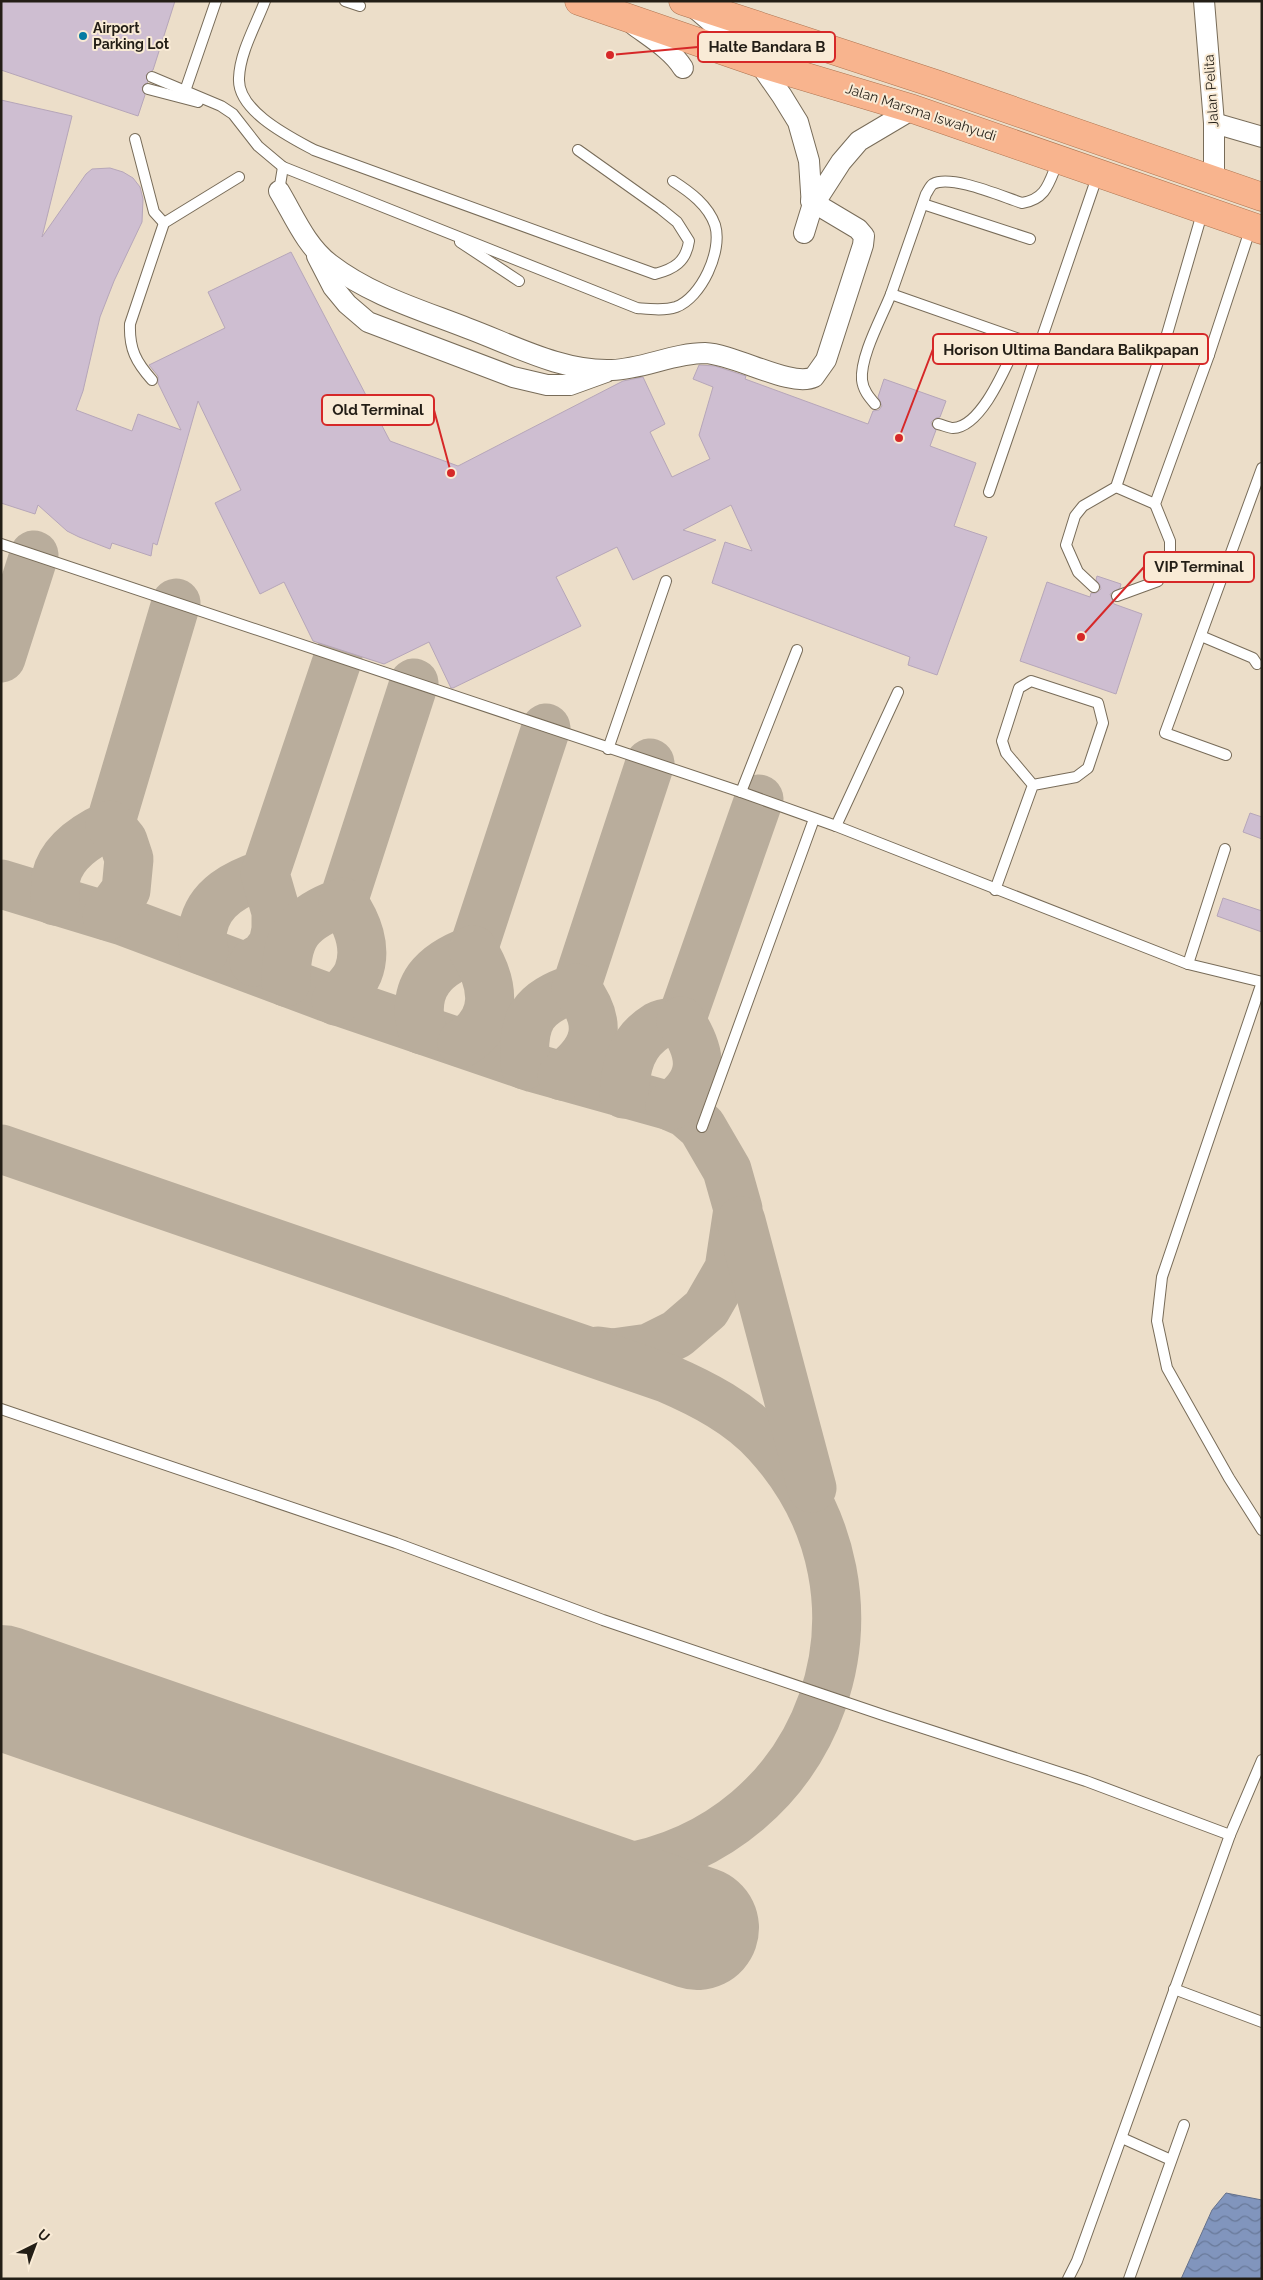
<svg xmlns="http://www.w3.org/2000/svg" width="1263" height="2280" viewBox="0 0 1263 2280" font-family="Raleway,sans-serif">
	<defs>
		<pattern id="water-waves" width="16" height="10" patternUnits="userSpaceOnUse" patternTransform="scale(1.25)"><rect width="16" height="10" fill="#8195bd"/><path d="M0 5q4-4 8 0t8 0" fill="none" stroke="#697999"/></pattern>
	</defs>
	<rect width="100%" height="100%" fill="#ecdec9"/>
	<!-- water -->
	<polygon fill="url(#water-waves)" stroke="#65718b" points="1226,2193 1262,2200 1262,2279 1181,2279 1212,2210"/>
	<g fill="none" stroke-linecap="round" stroke-linejoin="round">
		<!-- taxiway -->
		<g stroke="#b9ad9c" stroke-width="49">
			<polyline points="1,658 34,555"/>
			<polyline points="1,884 123,921 326,997 534,1068 670,1106 686,1113 702,1127 727,1170 738,1209 729,1269 706,1309 677,1334 649,1348 613,1353 598,1351"/>
			<path d="M55,901C56,893 55,885 56,877C62,851 88,835 110,825L176,603"/>
			<polyline points="107,916 126,890 129,859 123,841 110,825"/>
			<polyline points="473,950 546,728"/>
			<path d="M204,951C203,944 201,935 203,928C209,897 237,883 265,874"/>
			<polyline points="254,962 264,956 273,944 276,930 276,912 265,874 338,658"/>
			<path d="M286,982C286,935 298,919 343,902L414,683"/>
			<path d="M336,1001C343,993 354,983 358,973C368,948 357,922 343,902"/>
			<polyline points="681,1021 759,799"/>
			<path d="M422,1030C411,986 434,964 473,950"/>
			<path d="M462,1043C500,1020 494,983 473,950"/>
			<path d="M525,1065C522,1019 532,1003 576,988L650,763"/>
			<path d="M562,1076C597,1049 604,1024 576,988"/>
			<path d="M624,1094C626,1066 631,1042 657,1026C664,1022 674,1022 681,1021"/>
			<path d="M670,1106C706,1080 703,1055 681,1021"/>
			<path d="M1,1149L666,1378C703,1394 740,1413 767,1443C908,1597 823,1837 618,1869C568,1876 514,1859 465,1847"/>
			<polyline points="741,1221 812,1488"/>
		</g>
		<!-- runway -->
		<polyline stroke="#b9ad9c" stroke-width="124" points="1,1687 697,1928"/>
	</g>
	<!-- building -->
	<g fill="#cebed1" stroke="#b6a6b9">
		<polygon points="1,1 175,1 153,70 146,75 148,82 142,87 145,95 138,116 1,70"/>
		<polygon points="1,100 72,116 42,237 86,174 92,169 110,168 123,172 133,178 140,187 143,199 142,222 114,281 100,317 83,391 76,410 132,431 138,414 181,430 158,383 158,376 149,365 225,328 208,292 291,252 390,441 458,466 623,381 643,377 665,424 650,432 672,477 710,459 699,435 713,387 693,379 699,365 715,366 743,375 746,376 745,379 868,424 873,411 879,410 882,406 878,397 884,379 946,401 940,417 936,418 931,422 932,426 936,430 930,446 976,463 954,526 987,537 937,675 908,665 910,657 712,583 725,542 752,551 731,505 683,530 716,540 633,580 617,547 556,577 581,626 453,688 451,688 429,642 384,664 313,641 284,582 260,594 215,503 241,490 198,401 157,545 153,543 151,556 112,543 110,549 79,537 67,531 38,505 35,514 1,503"/>
		<polygon points="1097,576 1121,584 1120,588 1110,594 1114,604 1142,614 1116,694 1020,661 1047,582 1090,597 1091,593 1096,593 1101,589 1100,585 1096,580"/>
		<polygon points="1250,813 1262,817 1262,839 1243,832"/>
		<polygon points="1223,898 1262,911 1262,932 1217,916"/>
	</g>
	<g fill="none" stroke-linecap="round" stroke-linejoin="round">
		<!-- service casing -->
		<g stroke="#786c59" stroke-width="12">
			<g id="service">
				<path d="M265,1C256,25 240,52 239,78C237,111 290,137 314,150L655,274C674,269 686,262 689,241L677,222L661,209L578,150"/>
				<polyline points="345,1 360,6"/>
				<path d="M152,77L221,106L233,114L258,146L283,167L637,308C649,309 664,311 676,307C701,298 723,251 715,225C708,205 690,192 673,181"/>
				<polyline points="148,89 198,102"/>
				<polyline points="185,91 216,1"/>
				<polyline points="135,139 154,212 164,223"/>
				<polyline points="279,191 283,167"/>
				<polyline points="923,204 1030,239"/>
				<polyline points="460,242 519,281"/>
				<polyline points="1165,341 1209,355"/>
				<path d="M1039,346L891,294L926,194C928,191 930,186 933,184C951,174 1003,197 1022,203C1047,199 1049,182 1058,161"/>
				<path d="M152,380C136,362 129,349 130,324L164,223L239,177"/>
				<path d="M875,404C869,397 863,390 862,380C860,356 882,317 891,294"/>
				<path d="M938,424C943,425 949,428 953,428C983,427 1008,361 1019,339"/>
				<polyline points="1116,487 1155,504"/>
				<polyline points="989,492 1098,174"/>
				<polyline points="1,544 741,792 836,826 1188,964 1262,982"/>
				<polyline points="1094,587 1078,572 1066,545 1075,516 1083,506 1116,487 1165,341 1203,210"/>
				<polyline points="1117,596 1158,581 1170,552 1170,541 1155,504 1209,355 1251,227"/>
				<polyline points="1201,636 1253,658 1257,664"/>
				<polyline points="608,749 666,581"/>
				<polyline points="1226,755 1165,733 1262,468"/>
				<polyline points="741,792 797,650"/>
				<polyline points="836,826 898,692"/>
				<polyline points="995,890 1033,785 1076,777 1088,768 1103,723 1098,703 1031,681 1019,688 1002,741 1006,753 1033,785"/>
				<polyline points="1188,964 1225,849"/>
				<polyline points="1262,982 1162,1277 1157,1321 1167,1368 1229,1478 1262,1530"/>
				<polyline points="702,1127 814,819"/>
				<polyline points="1,1409 396,1543 603,1620 886,1716 1086,1781 1230,1835"/>
				<polyline points="1174,1989 1262,2022"/>
				<polyline points="1122,2138 1171,2160"/>
				<polyline points="1068,2279 1077,2261 1230,1835 1262,1760"/>
				<polyline points="1129,2279 1184,2125"/>
			</g>
		</g>
		<!-- minor casing -->
		<g stroke="#786c59" stroke-width="22">
			<g id="minor">
				<polyline points="1204,1 1214,123 1214,180"/>
				<polyline points="697,10 759,63 782,96 798,122 809,161 812,207 804,233"/>
				<path d="M634,25C650,37 672,50 683,68"/>
				<polyline points="1214,123 1262,137"/>
				<path d="M279,191C294,216 306,246 330,264C370,295 421,310 467,328C513,345 562,372 612,370C643,369 674,353 705,353C735,354 791,388 814,377L826,360L863,245L864,236L858,229L811,201"/>
				<polyline points="812,207 841,162 859,141 913,109"/>
				<polyline points="317,256 333,287 347,304 368,322 513,377 547,385 570,385 606,372"/>
			</g>
		</g>
		<!-- trunk casing -->
		<g stroke="#ac7451" stroke-width="29">
			<g id="trunk">
				<polyline points="579,1 759,63 913,109 1262,230"/>
				<polyline points="683,1 936,84 1262,197"/>
			</g>
		</g>
		<!-- service -->
		<use href="#service" stroke="#fff" stroke-width="10"/>
		<!-- minor -->
		<use href="#minor" stroke="#fff" stroke-width="20"/>
		<!-- trunk -->
		<use href="#trunk" stroke="#f8b48e" stroke-width="28"/>
	</g>
	<!-- markers -->
	<circle fill="#047ba3" stroke="#f9ebd6" stroke-width="2" cx="83" cy="36" r="5"/>
	<g text-anchor="middle" dominant-baseline="central" stroke-width="4" stroke-linejoin="round" paint-order="stroke">
		<!-- poi labels -->
		<g font-size="14" font-weight="bold" fill="#231e16" stroke="#f9ebd6" text-anchor="start">
			<text x="93" y="28">Airport<tspan x="93" dy="16">Parking Lot</tspan></text>
		</g>
		<!-- street labels -->
		<g font-size="14" fill="#231e16" stroke="#f9ebd6">
			<text transform="translate(1211 91) rotate(-94)">Jalan Pelita</text>
			<text transform="translate(921 112) rotate(18)">Jalan Marsma Iswahyudi</text>
		</g>
	</g>
	<!-- callouts -->
	<path fill="none" stroke="#d62828" stroke-width="2" d="M610 55L698 47M899 438L933 349M451 473L434 410M1081 637L1144 567"/>
	<g fill="#d62828" stroke="#f9ebd6" stroke-width="2">
		<circle cx="610" cy="55" r="5"/>
		<circle cx="899" cy="438" r="5"/>
		<circle cx="451" cy="473" r="5"/>
		<circle cx="1081" cy="637" r="5"/>
	</g>
	<g fill="#f9ebd6" stroke="#d62828" stroke-width="2">
		<rect x="698" y="32" width="137" height="30" rx="5"/>
		<rect x="933" y="334" width="275" height="30" rx="5"/>
		<rect x="322" y="395" width="112" height="30" rx="5"/>
		<rect x="1144" y="552" width="110" height="30" rx="5"/>
	</g>
	<g font-size="15" text-anchor="middle" font-weight="bold" fill="#231e16">
		<text x="767" y="52">Halte Bandara B</text>
		<text x="1071" y="355">Horison Ultima Bandara Balikpapan</text>
		<text x="378" y="415">Old Terminal</text>
		<text x="1199" y="572">VIP Terminal</text>
	</g>
	<!-- border -->
	<rect width="1263" height="2280" fill="none" stroke="#231e16" stroke-width="5"/>
	<!-- north arrow -->
	<g transform="translate(35 2245) rotate(42)" stroke="#f9ebd6" stroke-width="4" paint-order="stroke">
	<path d="M0-4L9 19L0 12L-9 19Z" fill="#231e16"/>
	<text y="-8" font-size="14" font-weight="bold" text-anchor="middle" fill="#231e16">U</text>
	</g>
</svg>
